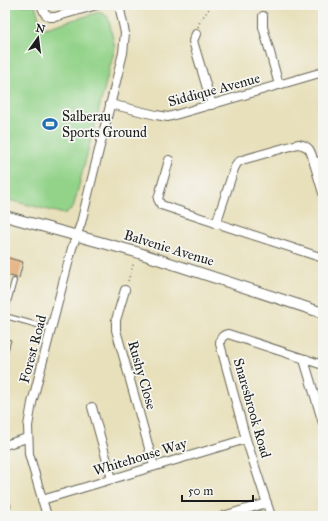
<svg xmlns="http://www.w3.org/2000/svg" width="328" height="521" viewBox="0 0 328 521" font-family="'IM FELL Great Primer',serif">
	<rect width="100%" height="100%" fill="#f6f6f2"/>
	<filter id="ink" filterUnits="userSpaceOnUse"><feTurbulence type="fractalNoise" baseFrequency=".025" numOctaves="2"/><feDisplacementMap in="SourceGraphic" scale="8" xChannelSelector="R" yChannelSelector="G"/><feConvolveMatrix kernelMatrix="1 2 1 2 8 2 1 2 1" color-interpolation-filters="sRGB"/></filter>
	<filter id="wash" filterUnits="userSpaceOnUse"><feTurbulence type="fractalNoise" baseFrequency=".012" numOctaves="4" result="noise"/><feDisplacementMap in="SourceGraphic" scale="16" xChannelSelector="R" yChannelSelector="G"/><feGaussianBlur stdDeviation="0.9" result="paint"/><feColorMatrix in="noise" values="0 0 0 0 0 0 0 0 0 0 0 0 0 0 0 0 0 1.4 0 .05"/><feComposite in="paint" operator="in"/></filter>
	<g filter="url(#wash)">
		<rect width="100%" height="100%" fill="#e8e0bb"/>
		<!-- park -->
		<g fill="#93d389" stroke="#587852">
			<polygon points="5,5 35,5 42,29 100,12 108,17 115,48 73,208 64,214 5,199"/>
			<polygon points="253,511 261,513 266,516 238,516"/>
		</g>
		<g id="blocks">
			<!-- building -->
			<g fill="#e0a46c">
				<polygon points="5,257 23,262 19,278 5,275"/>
				<polygon points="5,338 11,340 8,351 5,350"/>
				<polygon points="5,487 11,507 5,509"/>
			</g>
		</g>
	</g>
	<g filter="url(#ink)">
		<use href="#blocks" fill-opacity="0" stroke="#636154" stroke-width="1"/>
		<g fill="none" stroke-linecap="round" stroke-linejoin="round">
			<!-- service casing -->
			<g stroke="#636154" stroke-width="6">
				<g id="service">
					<polyline points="5,313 14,281"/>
					<polyline points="5,316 52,329"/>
				</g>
			</g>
			<!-- minor casing -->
			<g stroke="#636154" stroke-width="10">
				<g id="minor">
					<polyline points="41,5 45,14 50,17 55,17 97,5"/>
					<polyline points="263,16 263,27 279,85"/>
					<polyline points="196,34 193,41 212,105"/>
					<polyline points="110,104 156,115 168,117 323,72"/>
					<polyline points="169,160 158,199 161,205 323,258"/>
					<polyline points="323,160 314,163 323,193"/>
					<path d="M216,224L234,169L237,163L242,160L298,144C310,146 311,151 314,163"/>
					<polyline points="125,290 116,320 116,330 154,466"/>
					<polyline points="306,359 305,363 323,423"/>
					<polyline points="92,407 112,479"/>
					<polyline points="5,445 27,438"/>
					<polyline points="42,500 246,439"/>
					<polyline points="47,516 29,454 28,426 32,403 72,248 81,223 123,53 125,33 119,5"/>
					<polyline points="223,516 267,503"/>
					<path d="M271,516L246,439L220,344C220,338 223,335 228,334L323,365"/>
				</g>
			</g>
			<!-- tertiary casing -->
			<g stroke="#636154" stroke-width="12">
				<polyline id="tertiary" points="5,216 136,252 323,313"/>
			</g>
			<!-- path -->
			<g stroke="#636154" stroke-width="1.5" stroke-dasharray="1 3" stroke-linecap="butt">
				<polyline points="237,5 251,8 261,5 262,8"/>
				<polyline points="198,27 200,21 212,5"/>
				<polyline points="128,281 134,262"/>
			</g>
			<!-- service -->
			<use href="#service" stroke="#fff" stroke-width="4"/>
			<!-- minor -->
			<use href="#minor" stroke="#fff" stroke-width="8"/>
			<!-- tertiary -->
			<use href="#tertiary" stroke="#fff" stroke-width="10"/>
		</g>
	</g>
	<!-- icons -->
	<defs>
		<g id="stadium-bare" transform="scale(1.2)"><path d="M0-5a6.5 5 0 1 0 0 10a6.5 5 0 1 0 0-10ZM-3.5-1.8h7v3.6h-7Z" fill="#1f6fb2" stroke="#f6f6f2" stroke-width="2.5" paint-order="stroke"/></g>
	</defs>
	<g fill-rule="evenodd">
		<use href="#stadium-bare" x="50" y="124"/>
	</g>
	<g text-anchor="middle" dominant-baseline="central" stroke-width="3.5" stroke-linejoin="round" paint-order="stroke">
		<!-- street labels -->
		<g font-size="14" fill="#1c1c1c" stroke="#f6f6f2">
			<text transform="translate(214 90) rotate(-15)">Siddique Avenue</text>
			<text transform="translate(169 248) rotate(17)">Balvenie Avenue</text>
			<text transform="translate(33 349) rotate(-75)">Forest Road</text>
			<text transform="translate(142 375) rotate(74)">Rushy Close</text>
			<text transform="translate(252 408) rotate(74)">Snaresbrook Road</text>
			<text transform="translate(140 457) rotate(-17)">Whitehouse Way</text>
		</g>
		<!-- poi labels -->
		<g font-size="14" fill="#1c1c1c" stroke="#f6f6f2" text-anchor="start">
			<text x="62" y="116">Salberau<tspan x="62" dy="16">Sports Ground</tspan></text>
		</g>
	</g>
	<!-- margin -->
	<rect width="328" height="521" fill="none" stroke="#f6f6f2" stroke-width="20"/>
	<!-- north arrow -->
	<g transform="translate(38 38) rotate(14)" stroke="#f6f6f2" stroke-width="3" paint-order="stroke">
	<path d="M0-3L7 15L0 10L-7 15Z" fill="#1c1c1c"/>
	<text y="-6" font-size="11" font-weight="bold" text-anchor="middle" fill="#1c1c1c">N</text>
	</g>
	<!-- scale -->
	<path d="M182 495v6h71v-6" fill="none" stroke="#1c1c1c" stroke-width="2"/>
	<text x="188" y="495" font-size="12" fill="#1c1c1c" stroke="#f6f6f2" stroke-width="3" paint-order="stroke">50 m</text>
</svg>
